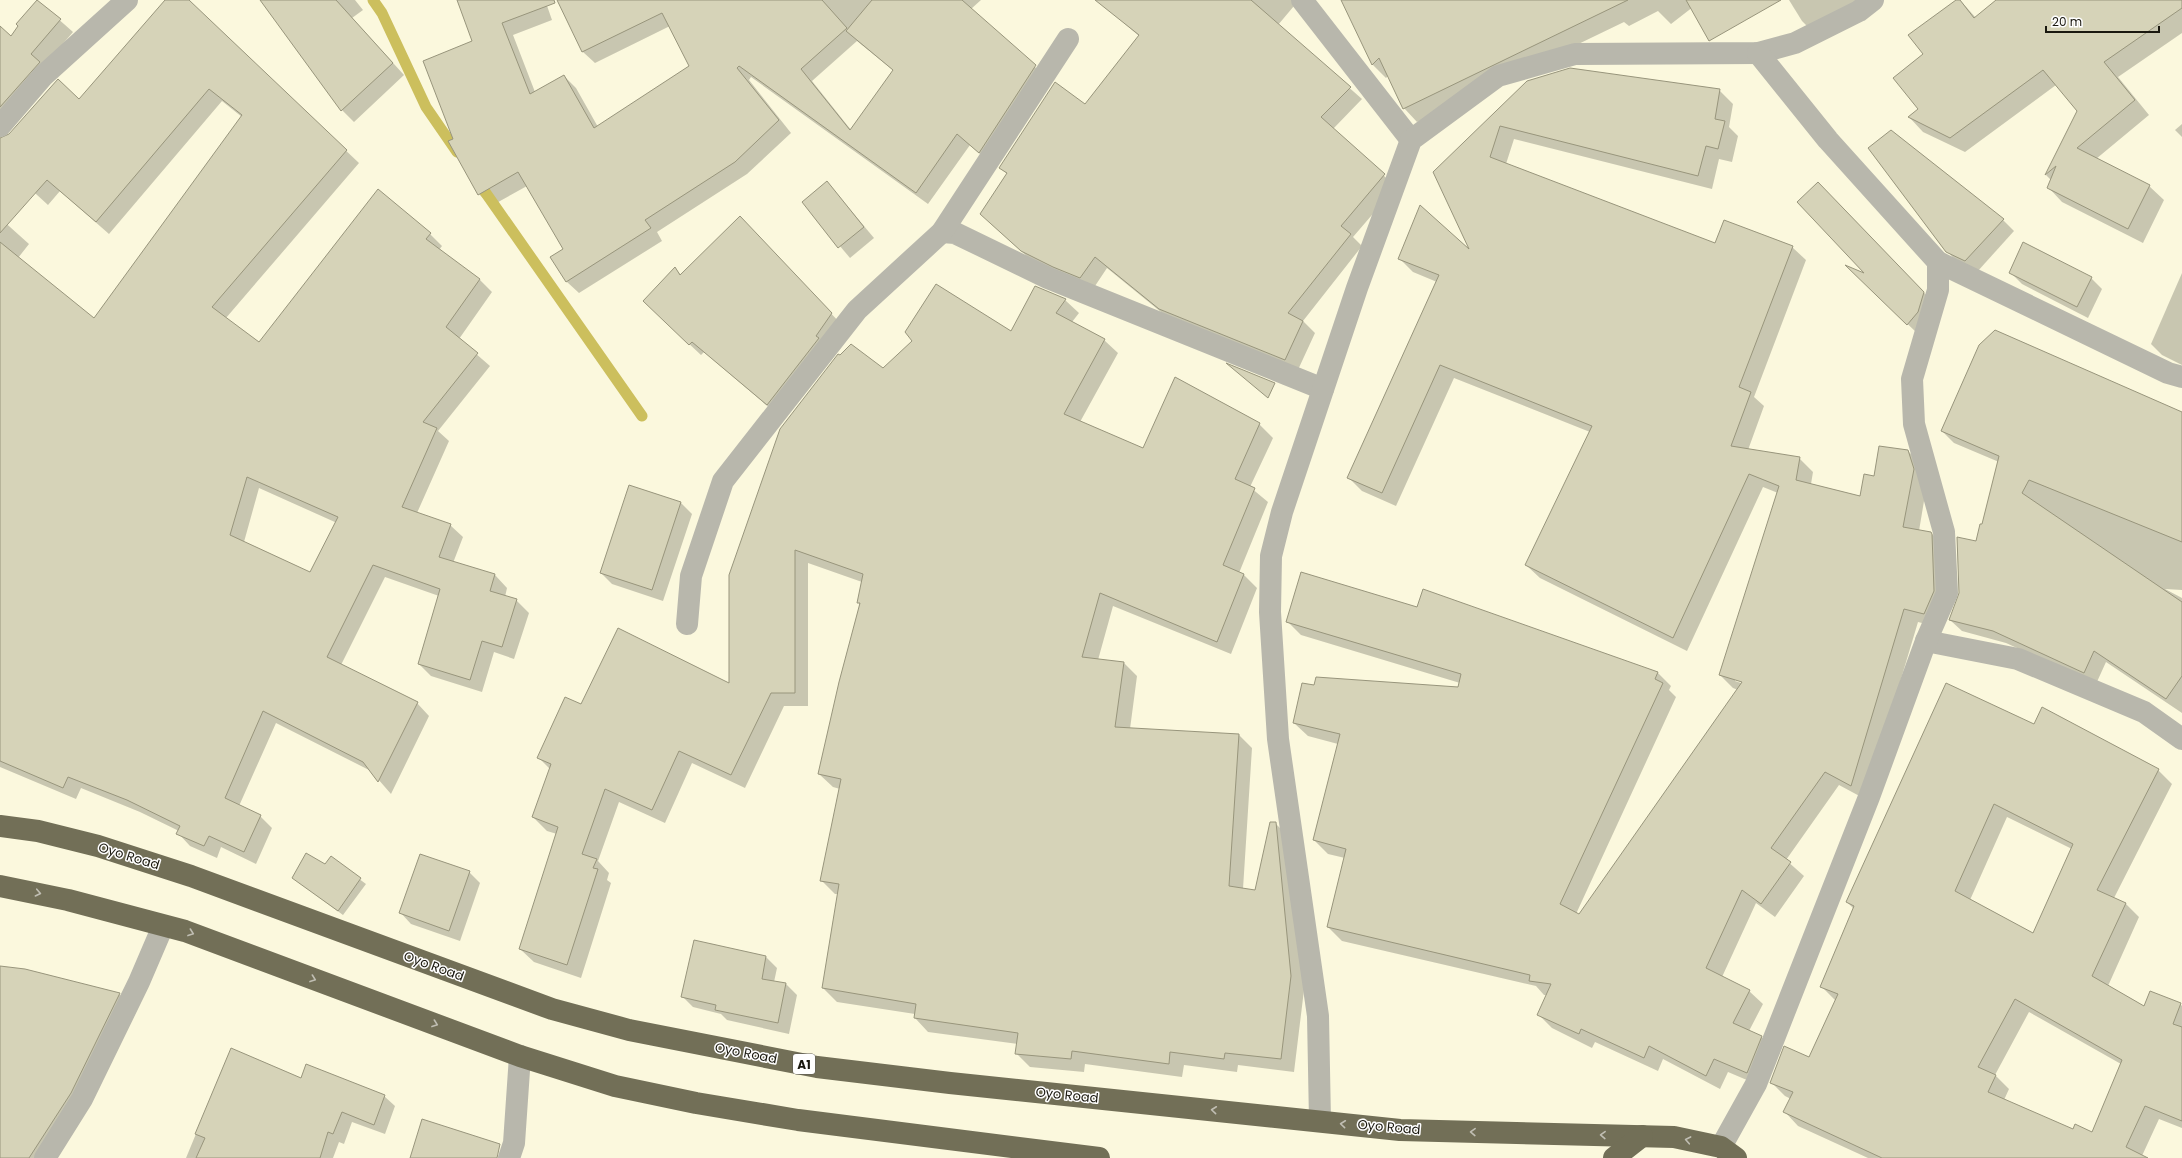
<svg xmlns="http://www.w3.org/2000/svg" width="2182" height="1158" viewBox="0 0 2182 1158" font-family="Poppins,sans-serif">
	<rect width="100%" height="100%" fill="#fbf8dd"/>
	<!-- shadow -->
	<g fill="#0003" fill-rule="evenodd">
		<path d="M167,0H187L359,163L226,318L259,343L430,234L442,246L439,250L480,280L492,292L459,339L490,366L438,431L449,441L417,513L450,525L463,537L453,563L495,575L507,588L505,597L516,600L529,613L514,659L494,652L482,692L431,676L419,664L439,596L385,577L341,665L417,703L429,716L391,794L371,771L276,723L239,806L260,816L272,828L256,864L221,847L217,858L190,846L178,833L179,831L140,812L81,788L76,799L0,767V218L29,244L18,258L94,319L242,117L222,101L109,234L60,191L48,205L0,161V139L80,100ZM259,488L337,523L310,573L244,542Z"/>
		<polygon points="261,0 355,0 363,10 352,18 404,75 354,122 342,110"/>
		<path d="M458,0H545L552,20L513,35L535,92L564,76L576,88L598,127L691,67L670,26L595,63L583,52L565,0H981L971,9L1047,78L991,164L970,145L928,204L751,77L749,80L791,133L747,174L657,232L662,241L579,293L567,282L551,257L564,249L527,186L491,206L479,194L454,139L474,42ZM857,41L894,71L851,130L812,81Z"/>
		<polygon points="1105,0 1299,0 1278,25 1362,99 1333,129 1396,187 1353,237 1362,246 1303,321 1315,333 1297,372 1172,321 1107,268 1093,289 1034,263 994,226 1007,174 1000,168 1085,105 1139,36 1102,4"/>
		<polygon points="1343,0 1702,0 1671,24 1658,11 1629,26 1624,22 1417,122 1404,108 1388,76 1386,78 1373,65"/>
		<polygon points="1789,0 1861,0 1813,32 1802,21"/>
		<polygon points="1957,0 1960,0 1976,18 1997,0 2182,0 2182,33 2118,77 2149,115 2096,159 2149,186 2164,200 2143,243 2062,202 2048,187 2051,180 2046,175 2079,111 2056,85 1965,152 1923,132 1909,117 1919,110 1924,55"/>
		<polygon points="38,1 73,32 43,67 0,136 0,52 20,26 18,24"/>
		<path d="M1528,82L1719,90L1733,104L1729,127L1738,136L1732,162L1719,159L1712,189L1514,139L1506,164L1715,244L1792,247L1806,260L1754,397L1764,406L1748,450L1799,458L1813,472L1811,484L1861,497L1875,477L1908,451L1922,465L1927,483L1919,531L1931,533L1945,547L1938,627L1918,622L1865,799L1839,785L1786,860L1804,876L1775,917L1756,903L1722,977L1749,991L1763,1004L1749,1031L1761,1037L1775,1050L1761,1086L1728,1072L1720,1089L1663,1059L1658,1071L1595,1042L1592,1048L1552,1028L1539,1015L1547,995H1544L1536,986L1342,941L1328,927L1345,858L1328,854L1314,840L1338,744L1308,736L1294,723L1315,686L1459,688L1460,683L1301,635L1287,621L1418,608L1657,672L1671,686L1669,690L1676,697L1576,914L1579,916L1738,690L1733,688L1720,675L1778,493L1763,487L1687,651L1540,578L1526,565L1590,432L1454,378L1396,506L1362,491L1348,477L1437,282L1413,272L1399,258L1472,253L1434,172ZM1735,679L1747,683V685L1735,681Z"/>
		<polygon points="2182,124 2182,137 2175,130"/>
		<polygon points="827,182 874,238 850,258 803,202"/>
		<polygon points="1827,192 1933,302 1917,333 1849,268 1868,275"/>
		<polygon points="2003,220 2014,231 1977,272 1958,263 1947,251"/>
		<polygon points="751,229 842,325 778,415 704,352 701,355 655,312 675,268 681,275"/>
		<polygon points="2011,273 2091,278 2102,289 2088,318 2022,284"/>
		<polygon points="2182,273 2182,365 2162,355 2151,344"/>
		<polygon points="1065,300 1079,313 1072,322 1104,340 1118,353 1080,422 1143,450 1259,424 1273,438 1250,487 1268,502 1239,573 1244,575 1257,588 1231,654 1113,606 1098,660 1124,663 1137,676 1130,729 1239,735 1252,748 1243,889 1255,891 1275,823 1289,837 1304,990 1294,1072 1238,1065 1237,1072 1184,1065 1182,1077 1085,1064 1084,1072 1030,1067 1016,1053 1018,1044 928,1032 915,1018 915,1014 837,1002 823,988 839,894 835,894 821,880 840,789 833,787 819,774 860,605 858,602 862,582 808,563 808,706 784,706 745,788 692,763 665,823 619,802 598,861 609,873 607,880 611,883 581,978 534,962 520,949 557,834 547,831 533,817 550,769 539,758 581,705 730,684 730,575 883,369 1011,332"/>
		<polygon points="2182,413 2182,590 2165,589 2182,598 2182,713 2106,662 2096,684 2006,643 1962,631 1950,620 1983,525 1999,462 1954,443 1942,431"/>
		<polygon points="630,486 681,503 692,514 663,601 612,584 601,573"/>
		<path d="M2035,725L2158,770L2172,784L2114,898L2125,903L2139,917L2108,986L2144,1007L2180,1004L2182,1006V1128L2159,1119L2141,1158H1868L1798,1126L1785,1112L1791,1099L1785,1096L1771,1082L1809,1058L1836,1001L1821,986L1854,909L1847,902ZM2007,817L2072,849L2034,934L1970,900ZM2029,1012L2121,1064L2092,1133L2073,1131L2004,1100L2009,1089L1995,1075Z"/>
		<polygon points="331,858 366,884 343,915 293,878 325,866"/>
		<polygon points="469,872 480,883 460,941 411,924 400,912"/>
		<polygon points="695,941 766,957 777,968 774,982 786,984 797,995 789,1034 727,1020 721,1014 693,1007 682,996"/>
		<polygon points="0,967 119,994 131,1006 49,1158 0,1158"/>
		<polygon points="231,1049 301,1079 384,1096 395,1106 385,1134 352,1122 344,1144 339,1142 333,1158 186,1158"/>
	</g>
	<g fill="none" stroke-linecap="round" stroke-linejoin="round">
		<!-- stream -->
		<g stroke="#ccbf5d" stroke-width="11">
			<polyline points="373,0 382,13 426,107 457,152"/>
			<polyline points="476,179 642,416"/>
		</g>
	</g>
	<!-- building -->
	<g fill="#d6d3b8" stroke="#98957c" fill-rule="evenodd">
		<polygon points="37,0 61,19 31,54 40,62 0,107 0,26 11,36 18,26 16,24"/>
		<path d="M165,0H189L347,150L212,307L259,342L378,189L431,233L426,239L480,279L446,327L478,353L423,422L437,428L402,507L451,524L439,557L495,574L490,591L517,599L502,647L482,641L470,680L418,664L440,589L373,565L327,657L418,702L378,782L363,762L263,711L225,798L261,815L244,852L209,836L204,846L176,834L180,826L127,800L68,777L63,788L0,761V242L94,318L242,115L209,89L96,222L47,180L0,233V138L9,134L58,79L79,99ZM247,477L338,517L310,572L230,535Z"/>
		<polygon points="260,0 336,0 393,63 341,111"/>
		<polygon points="457,0 554,0 555,3 502,23 530,94 564,75 594,128 689,66 662,13 582,52 557,0 822,0 847,28 801,69 850,130 893,70 846,31 872,0 962,0 1036,65 979,153 957,134 916,193 739,66 737,68 779,120 735,162 645,220 651,228 566,282 550,257 563,249 518,172 478,195 448,141 453,139 423,61 472,41"/>
		<polygon points="1095,0 1251,0 1351,87 1321,117 1385,174 1341,226 1351,234 1288,313 1303,321 1285,360 1159,309 1095,257 1080,278 1053,267 1021,251 980,214 1007,173 999,168 1055,82 1085,104 1139,35"/>
		<polygon points="1341,0 1628,0 1403,109 1379,58 1372,65"/>
		<polygon points="1686,0 1781,0 1709,41"/>
		<polygon points="1956,0 1960,0 1974,18 1996,0 2182,0 2182,8 2104,62 2135,100 2077,148 2150,185 2128,229 2047,188 2056,166 2045,175 2077,111 2043,70 1950,138 1908,117 1918,109 1893,78 1923,54 1908,35"/>
		<polygon points="1570,68 1720,89 1715,119 1725,121 1718,149 1706,146 1698,176 1500,126 1490,157 1715,243 1724,220 1793,246 1739,387 1751,392 1731,446 1800,457 1796,480 1860,496 1864,474 1874,476 1879,446 1908,450 1914,469 1903,527 1931,532 1932,534 1934,591 1924,614 1904,609 1851,786 1825,772 1771,848 1791,862 1761,904 1742,890 1706,968 1750,990 1733,1023 1762,1036 1747,1073 1714,1059 1706,1076 1649,1046 1644,1058 1581,1029 1579,1034 1537,1015 1551,984 1529,981 1530,975 1327,927 1346,849 1313,840 1340,734 1293,723 1302,683 1314,685 1316,677 1458,687 1461,674 1286,622 1301,572 1417,607 1423,589 1658,672 1655,679 1663,683 1560,904 1579,914 1742,682 1719,675 1779,486 1749,474 1673,638 1525,565 1592,426 1440,365 1382,493 1347,478 1439,275 1398,259 1420,205 1469,249 1433,172 1527,81"/>
		<polygon points="1891,130 2004,219 1965,261 1946,252 1868,148"/>
		<polygon points="827,181 864,227 838,248 802,202"/>
		<polygon points="1818,182 1924,292 1918,312 1907,325 1845,265 1864,273 1797,202"/>
		<polygon points="740,216 832,313 816,336 819,338 767,405 692,342 689,345 643,301 675,267 680,275"/>
		<polygon points="2023,242 2092,277 2077,307 2009,273"/>
		<polygon points="936,284 1011,331 1035,286 1066,299 1056,313 1105,339 1064,414 1143,448 1175,377 1260,423 1235,479 1255,488 1223,565 1244,574 1217,642 1100,593 1082,657 1124,662 1115,727 1239,734 1229,886 1255,890 1270,822 1276,822 1291,976 1281,1059 1225,1053 1224,1059 1170,1052 1169,1064 1072,1051 1071,1059 1015,1054 1018,1033 914,1018 916,1004 822,988 839,884 820,881 841,779 818,774 839,682 860,603 857,603 863,574 795,550 795,693 771,693 731,775 679,751 652,810 605,789 582,854 597,859 593,868 598,869 567,965 519,949 558,827 532,817 551,764 537,758 565,697 581,704 618,628 729,683 729,575 780,429 838,354 840,355 851,344 883,368 912,341 905,332"/>
		<polygon points="1995,330 2182,412 2182,542 2029,480 2022,493 2182,602 2182,676 2166,699 2094,651 2084,673 1993,631 1949,620 1959,593 1957,537 1976,541 1980,524 1982,524 1999,456 1941,431 1979,345"/>
		<polygon points="1226,363 1275,383 1268,398"/>
		<polygon points="629,485 681,502 652,590 600,573"/>
		<path d="M1946,683L2034,724L2042,707L2159,769L2097,890L2126,903L2092,976L2144,1006L2150,991L2181,1003L2173,1024L2182,1027V1121L2145,1106L2126,1147L2148,1158H1882L1783,1112L1793,1092L1770,1083L1784,1046L1809,1057L1838,994L1820,987L1854,906L1846,902ZM1994,804L2073,844L2033,933L1955,891ZM2015,999L2122,1060L2092,1132L2075,1124L2073,1129L1988,1092L1996,1075L1978,1067Z"/>
		<polygon points="306,853 325,864 331,856 361,878 338,911 292,878"/>
		<polygon points="420,854 470,871 449,931 399,913"/>
		<polygon points="694,940 766,956 762,979 786,983 778,1023 715,1010 716,1005 681,997"/>
		<polygon points="0,966 25,969 120,993 71,1093 29,1158 0,1158"/>
		<polygon points="231,1048 301,1078 306,1064 385,1095 374,1125 342,1112 333,1134 328,1132 320,1158 196,1158 205,1138 195,1134"/>
		<polygon points="422,1119 500,1144 497,1158 410,1158"/>
	</g>
	<g fill="none" stroke-linecap="round" stroke-linejoin="round">
		<!-- street -->
		<g stroke="#b8b7ac" stroke-width="22">
			<polyline points="1302,0 1411,140"/>
			<polyline points="0,126 43,76 127,0"/>
			<polyline points="942,232 955,233 1048,278 1323,389"/>
			<polyline points="1938,262 2168,373 2182,377"/>
			<polyline points="687,624 691,576 723,481 857,310 942,232 1068,39"/>
			<polyline points="1926,641 2018,659 2144,712 2182,739"/>
			<polyline points="1320,1121 1318,1016 1278,739 1270,612 1271,556 1282,512 1357,288 1411,140 1498,76 1575,54 1758,53 1795,43 1859,11 1873,0"/>
			<polyline points="1721,1147 1756,1084 1869,797 1926,641 1947,593 1944,532 1914,424 1912,379 1938,290 1938,262 1828,140 1758,53"/>
			<polyline points="45,1158 82,1099 139,982 163,926"/>
			<polyline points="509,1158 514,1143 520,1056"/>
		</g>
		<!-- highway -->
		<g stroke="#726f57" stroke-width="22">
			<polyline points="0,826 38,831 98,846 191,876 552,1009 629,1030 817,1067 950,1083 1400,1130 1674,1137 1721,1147 1736,1158"/>
			<polyline points="0,886 68,900 185,931 520,1056 615,1086 696,1103 798,1120 1099,1158"/>
			<polyline points="1614,1158 1642,1136"/>
		</g>
	</g>
	<!-- one-way arrows -->
	<defs><path id="oneway-chevron" d="M-2-3.5L2.5 0L-2 3.5" fill="none" stroke-width="1.6" stroke-linecap="round" stroke-linejoin="round"/></defs>
	<g stroke="#c0beb3">
		<use href="#oneway-chevron" transform="translate(38 893) rotate(12)"/>
		<use href="#oneway-chevron" transform="translate(191 933) rotate(20)"/>
		<use href="#oneway-chevron" transform="translate(313 979) rotate(20)"/>
		<use href="#oneway-chevron" transform="translate(435 1024) rotate(20)"/>
		<use href="#oneway-chevron" transform="translate(1214 1110) rotate(-174)"/>
		<use href="#oneway-chevron" transform="translate(1343 1124) rotate(-174)"/>
		<use href="#oneway-chevron" transform="translate(1473 1132) rotate(-178)"/>
		<use href="#oneway-chevron" transform="translate(1603 1135) rotate(-178)"/>
		<use href="#oneway-chevron" transform="translate(1688 1140) rotate(-169)"/>
	</g>
	<g text-anchor="middle" dominant-baseline="central" stroke-width="3" stroke-linejoin="round" paint-order="stroke">
		<!-- shield labels -->
		<rect fill="#fff" stroke="#5f5d57" stroke-width="1" x="793" y="1054" width="22" height="20" rx="3"/>
		<g font-size="12" font-weight="bold" fill="#1a180f">
			<text x="804" y="1064">A1</text>
		</g>
		<!-- street labels -->
		<g font-size="13" fill="#1a180f" stroke="#fff">
			<text transform="translate(129 856) rotate(17)">Oyo Road</text>
			<text transform="translate(434 966) rotate(20)">Oyo Road</text>
			<text transform="translate(746 1053) rotate(11)">Oyo Road</text>
			<text transform="translate(1067 1095) rotate(6)">Oyo Road</text>
			<text transform="translate(1389 1127) rotate(5)">Oyo Road</text>
		</g>
	</g>
	<!-- scale -->
	<path d="M2046 26v6h113v-6" fill="none" stroke="#1a180f" stroke-width="2"/>
	<text x="2052" y="26" font-size="12" fill="#1a180f" stroke="#ffffff" stroke-width="3" paint-order="stroke">20 m</text>
</svg>
